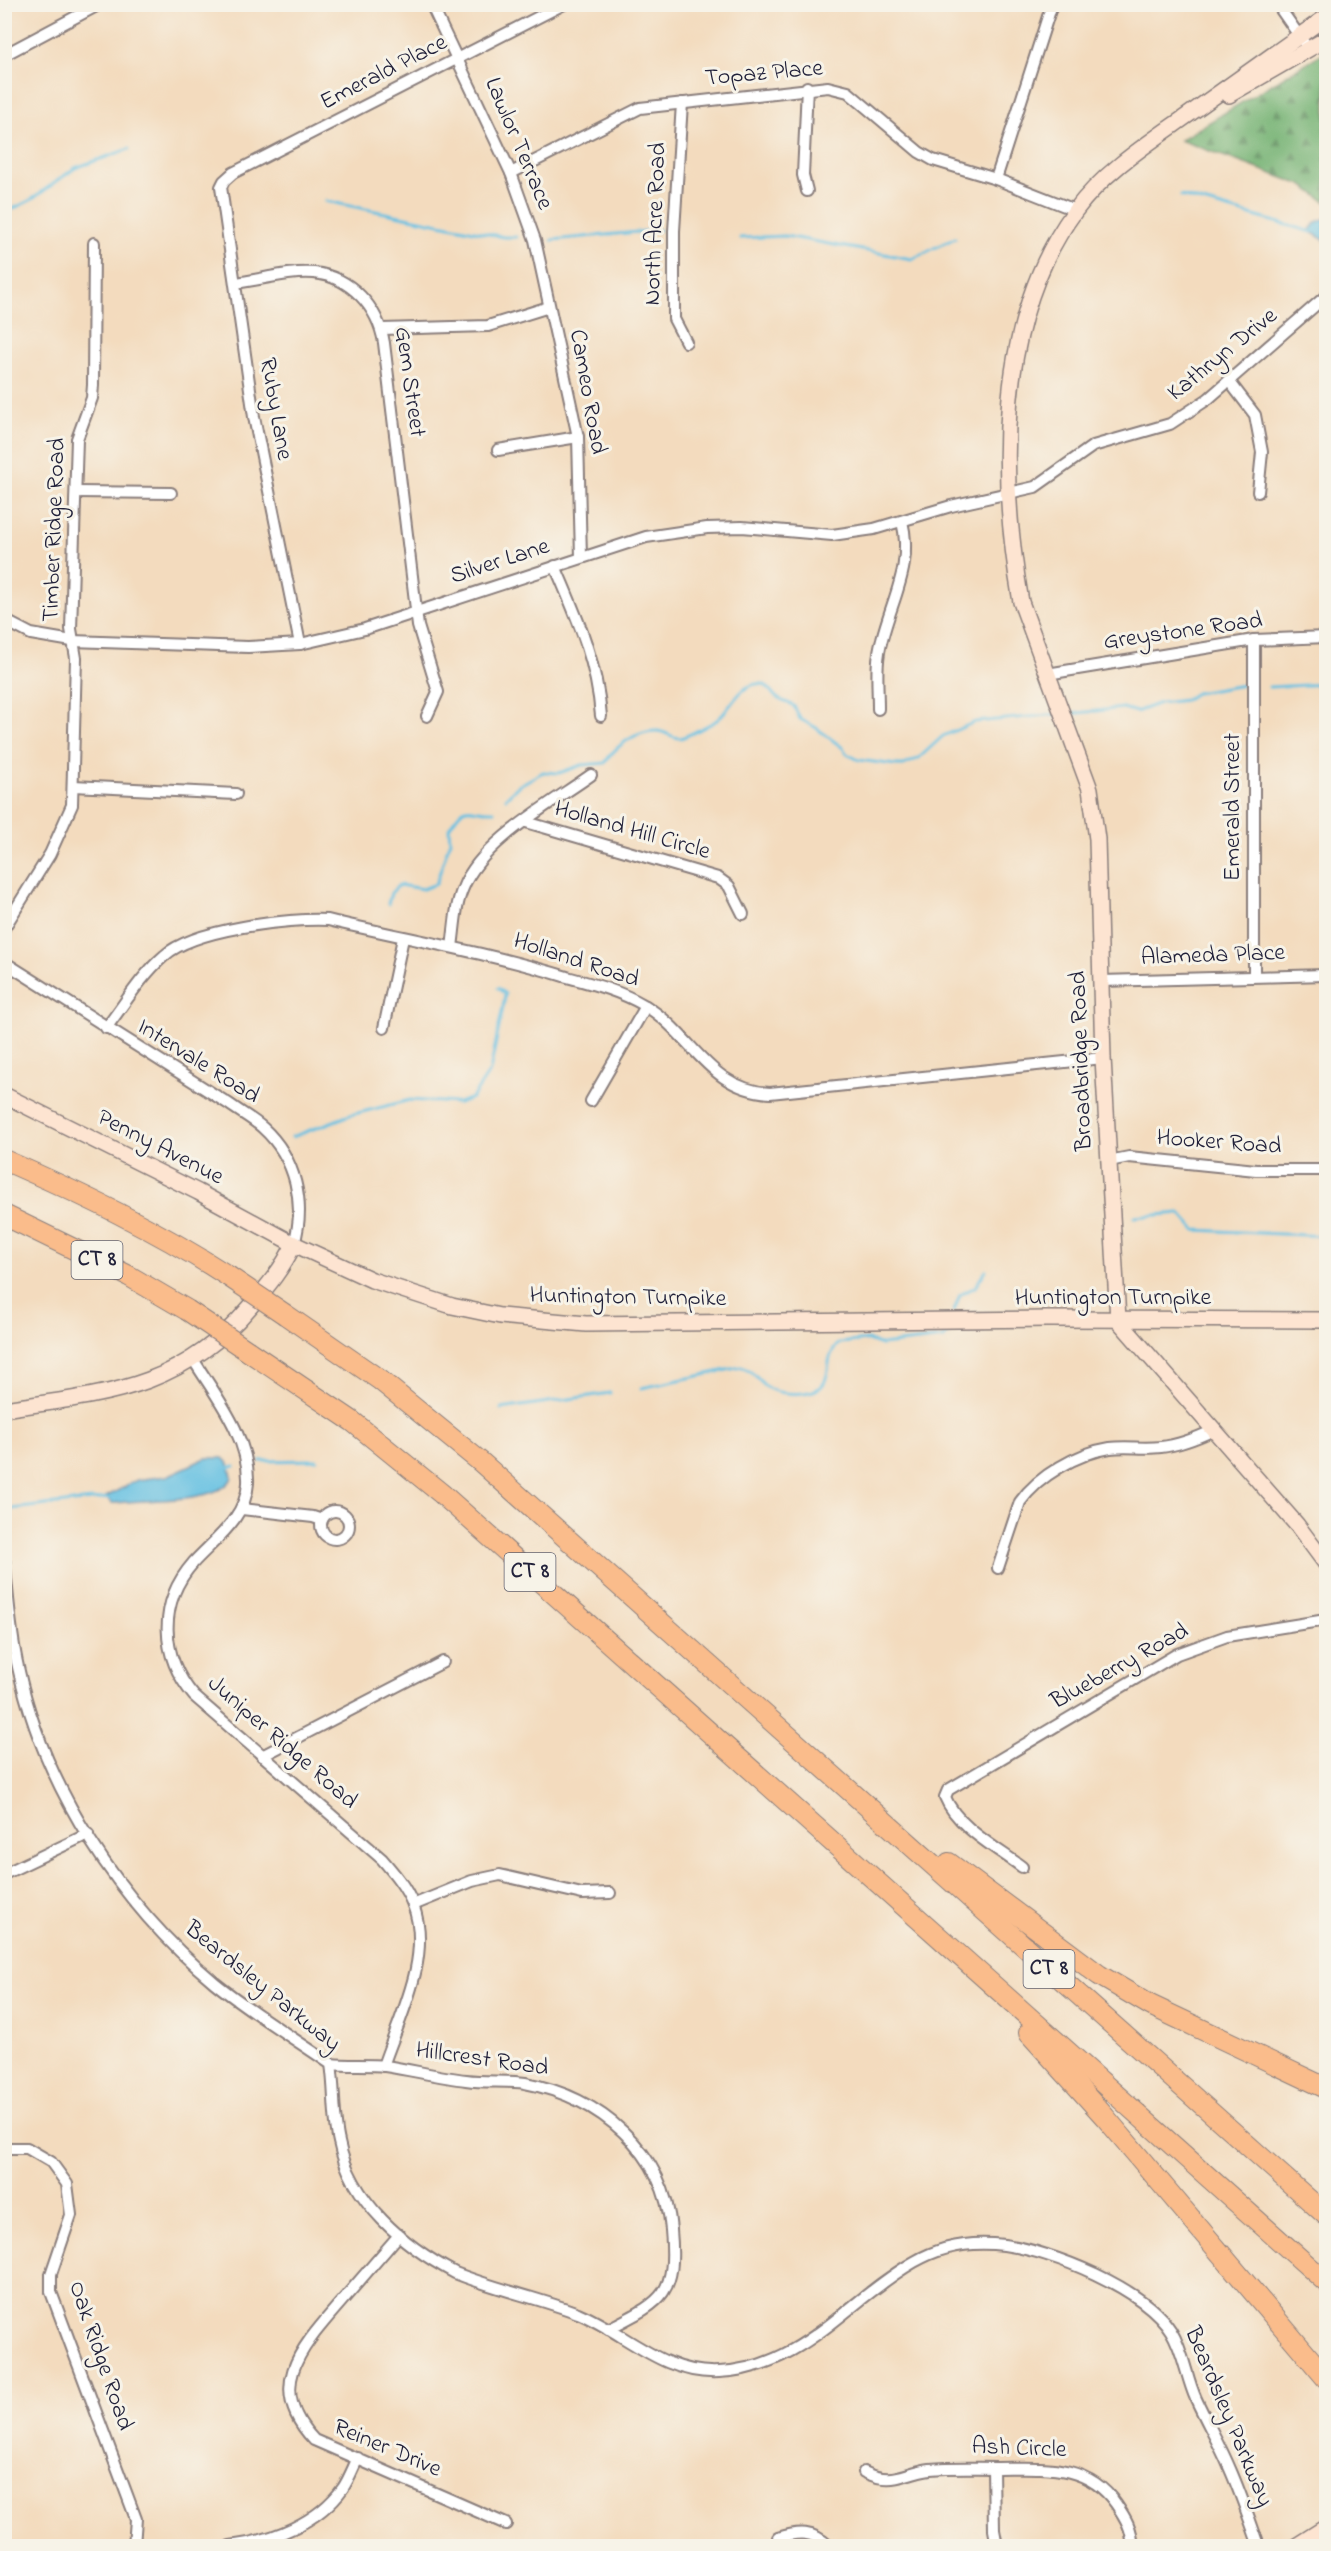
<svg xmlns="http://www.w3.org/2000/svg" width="1331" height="2551" viewBox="0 0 1331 2551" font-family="'Indie Flower',sans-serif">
	<defs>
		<pattern id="forest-firs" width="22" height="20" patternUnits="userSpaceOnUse" patternTransform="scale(1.5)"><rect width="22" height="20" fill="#75b273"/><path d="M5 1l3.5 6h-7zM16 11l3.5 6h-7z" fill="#609060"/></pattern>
	</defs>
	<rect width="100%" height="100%" fill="#f7f3e8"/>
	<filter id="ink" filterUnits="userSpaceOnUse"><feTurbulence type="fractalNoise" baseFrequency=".0167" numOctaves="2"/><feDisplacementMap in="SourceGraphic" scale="12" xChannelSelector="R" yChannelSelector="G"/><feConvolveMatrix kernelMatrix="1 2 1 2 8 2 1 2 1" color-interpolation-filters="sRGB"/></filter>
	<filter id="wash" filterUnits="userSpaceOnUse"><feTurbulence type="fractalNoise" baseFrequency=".008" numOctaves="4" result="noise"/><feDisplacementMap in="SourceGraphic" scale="24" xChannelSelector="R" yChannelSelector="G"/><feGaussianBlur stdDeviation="1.35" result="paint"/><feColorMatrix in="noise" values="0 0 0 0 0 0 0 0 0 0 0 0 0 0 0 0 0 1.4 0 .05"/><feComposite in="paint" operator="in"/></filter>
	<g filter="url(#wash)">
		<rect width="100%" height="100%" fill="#f3dbbe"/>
		<!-- forest -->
		<polygon fill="url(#forest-firs)" stroke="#4c6a57" stroke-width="1.5" points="1326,51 1326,202 1302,185 1180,140"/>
		<!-- water -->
		<g fill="#64c0e2" stroke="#43718e" stroke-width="1.5">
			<polygon points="1326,218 1326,241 1309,231 1316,222"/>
			<path d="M206,1458H223L229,1464L232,1477C223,1504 141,1499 117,1503H112L106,1497L137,1480L167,1476Z"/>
		</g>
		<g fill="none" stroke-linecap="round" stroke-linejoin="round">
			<!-- stream -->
			<g stroke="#64c0e2" stroke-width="3">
				<polyline points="1181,196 1312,232"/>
				<polyline points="326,201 504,237 516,237"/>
				<polyline points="4,213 31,200 75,168 129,149"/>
				<polyline points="740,238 785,236 912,259 955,238"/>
				<polyline points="552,240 659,230"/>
				<polyline points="1269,687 1326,684"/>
				<polyline points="1068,714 1123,708 1136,712 1160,703 1185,700 1196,693 1243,685"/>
				<path d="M506,798L518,786L543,772L559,773L582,765L605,763C615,746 637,730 658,731C666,732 673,738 680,738C686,737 711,724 717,720C730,710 741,681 762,684C769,685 770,692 775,696C781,702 788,702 794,706L800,719L815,727L843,748L847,754L859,760L896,765H904L919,758L943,736L975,722L1058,714"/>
				<path d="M388,904L391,893L399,885L423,889L436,884L450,841L449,828C468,798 466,812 494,811"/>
				<polyline points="292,1137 350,1115 410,1100 459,1103 472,1098 490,1071 504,1002 505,994 498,988"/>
				<polyline points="1134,1217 1180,1213 1195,1230 1326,1236"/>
				<polyline points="954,1311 960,1295 975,1287 986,1270"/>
				<path d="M641,1388L741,1367C758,1373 759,1384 770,1389C783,1395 819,1397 825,1381C832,1364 824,1360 839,1343L868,1340L881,1345L944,1338L949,1333"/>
				<polyline points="501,1409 610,1393"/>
				<polyline points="260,1461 317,1460"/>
				<polyline points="227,1468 235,1466"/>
				<polyline points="11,1509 110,1498"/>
			</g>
		</g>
	</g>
	<g filter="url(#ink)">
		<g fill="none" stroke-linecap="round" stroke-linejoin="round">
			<!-- street casing -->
			<g stroke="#8a7e7c" stroke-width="14">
				<g id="street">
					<polyline points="431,4 511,173 535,240 578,437 581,557"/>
					<polyline points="1277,4 1309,50"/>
					<polyline points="4,55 100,4"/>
					<polyline points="682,103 674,231 674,319 686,342"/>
					<polyline points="511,173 640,108 828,87 848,92 919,152 933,160 996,179 1075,210"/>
					<polyline points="996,179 1052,4"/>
					<polyline points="807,191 803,175 807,87"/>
					<path d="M235,283C260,280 289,271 314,273C351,277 378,307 384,343L418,626L438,692L427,716"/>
					<polyline points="382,329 488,326 549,307"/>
					<polyline points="1229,381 1255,415 1262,452 1258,492"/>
					<polyline points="498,450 578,437"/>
					<polyline points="76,492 171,493"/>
					<path d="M555,566C576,615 597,661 601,716"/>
					<polyline points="4,620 31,634 72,641 248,647 300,644 365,629 646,537 707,528 742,527 832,535 874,529 951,506 1035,487 1093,446 1170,424 1208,399 1326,296"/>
					<polyline points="1254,640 1254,975"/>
					<polyline points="300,644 254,417 221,187 224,181 233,173 564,4"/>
					<polyline points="1047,674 1254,640 1326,637"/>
					<path d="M878,709C878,685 875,662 882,639C893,596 913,566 902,521"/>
					<polyline points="73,786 236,794"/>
					<polyline points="526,822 718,878 729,886 743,914"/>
					<polyline points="4,928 50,854 72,805 76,658 71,629 77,439 92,398 93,385 94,243"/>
					<path d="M452,947C455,927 455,906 463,888C481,842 552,803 591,775"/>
					<path d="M4,962L229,1104C240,1112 253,1119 263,1128C296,1158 306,1204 294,1244"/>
					<polyline points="1101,981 1326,975"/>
					<path d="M106,1028C124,1005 141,976 164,956C193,929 289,918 328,920C408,939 489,953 567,977C593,984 620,991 644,1005C693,1034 707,1089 770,1093L1103,1058"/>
					<polyline points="384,1028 403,938"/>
					<polyline points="591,1101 646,1006"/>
					<polyline points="1109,1161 1129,1157 1256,1170 1326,1170"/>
					<path d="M193,1359C215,1395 250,1438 248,1483C246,1518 215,1539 193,1563C158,1603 160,1656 194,1696L382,1859C394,1873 406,1887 413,1905C433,1956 399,2018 383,2066"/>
					<polyline points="242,1509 313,1517 322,1520"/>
					<circle cx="335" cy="1525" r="14"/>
					<path d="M4,1559C8,1595 10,1632 18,1667C44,1788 120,1904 215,1983C251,2012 292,2037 331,2064C335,2090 333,2117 339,2142C351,2202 404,2246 455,2273C495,2289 538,2298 578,2313C626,2333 663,2375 719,2372C803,2368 846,2301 914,2262C941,2246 972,2241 1004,2245C1052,2251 1144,2288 1171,2331C1184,2352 1186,2377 1196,2399C1207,2423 1220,2445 1230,2469C1241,2494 1250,2521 1259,2546"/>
					<path d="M998,1568L1020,1502C1038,1476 1078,1453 1110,1448C1127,1446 1144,1449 1161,1447C1180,1445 1197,1438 1214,1430"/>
					<polyline points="262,1756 443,1662"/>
					<path d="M1022,1867C997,1848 957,1827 945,1797L948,1790L1177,1654L1227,1636L1326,1620"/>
					<polyline points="4,1874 88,1834"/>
					<polyline points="413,1905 472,1881 500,1875 582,1894 610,1893"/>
					<path d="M331,2064C349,2066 367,2064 385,2066C412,2070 439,2077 466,2080C486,2083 505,2080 525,2083C599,2097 665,2151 671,2230C677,2296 662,2301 608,2329"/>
					<polyline points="4,2148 27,2148 51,2162 67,2184 71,2215 51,2274 51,2292 136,2519 134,2546"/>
					<path d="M399,2235C379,2258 360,2280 341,2302C304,2345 263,2386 314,2440L506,2524"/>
					<polyline points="993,2468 994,2530 997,2546"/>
					<path d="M864,2472C893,2486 902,2473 930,2469C952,2467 973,2468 995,2468C1041,2468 1087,2462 1116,2504C1125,2517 1133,2530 1132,2546"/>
					<path d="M778,2538C799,2531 813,2531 829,2546"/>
					<path d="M230,2546C272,2541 318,2523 343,2488C349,2479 353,2468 358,2458"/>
				</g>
			</g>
			<!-- secondary casing -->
			<g stroke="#8a7e7c" stroke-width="18">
				<g id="secondary">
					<path d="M1326,17C1278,51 1230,85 1181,120C1144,146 1102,174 1075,211C995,320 999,476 1021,602L1090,789L1097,839L1103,1058L1118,1320L1297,1525L1326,1564"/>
					<polyline points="1229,95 1326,39"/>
					<polyline points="4,1095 198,1192 294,1244 372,1280 452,1306 500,1316 586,1324 1047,1319 1326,1320"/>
					<path d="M4,1409C105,1394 180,1390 250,1307C267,1287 283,1268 294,1244"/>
					<polyline points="1296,2546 1326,2527"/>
				</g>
			</g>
			<!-- highway casing -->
			<g stroke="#8a7e7c" stroke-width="22">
				<g id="highway">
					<path d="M4,1160C82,1194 157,1230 228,1276"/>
					<polyline points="4,1215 129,1276 187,1310"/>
					<polyline points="286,1315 380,1380 482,1463 1326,2215"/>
					<polyline points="248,1351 352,1421 442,1494 1326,2282"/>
					<polyline points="949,1863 1099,1975 1150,2005 1326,2088"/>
					<polyline points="1029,2033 1105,2117 1326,2378"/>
				</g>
			</g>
			<!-- street -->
			<use href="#street" stroke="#fff" stroke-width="10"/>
			<!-- secondary -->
			<use href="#secondary" stroke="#fde4d1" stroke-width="15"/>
			<!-- highway -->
			<use href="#highway" stroke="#fabc8b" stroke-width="20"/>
			<!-- highway-bridge casing -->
			<g stroke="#8a7e7c" stroke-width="22" stroke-linecap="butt">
				<g id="highway-bridge">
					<polyline points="228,1276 286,1315"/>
					<polyline points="187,1310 248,1351"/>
				</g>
			</g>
			<!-- highway-bridge -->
			<use href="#highway-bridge" stroke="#fabc8b" stroke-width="20"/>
		</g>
	</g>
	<g text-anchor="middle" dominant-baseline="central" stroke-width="6" stroke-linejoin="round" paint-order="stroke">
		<!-- shield labels -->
		<g fill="#f7f3e8" stroke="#62616f" stroke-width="1.5">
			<rect x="71.5" y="1241" width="51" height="38" rx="4.5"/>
			<rect x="504.5" y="1553" width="51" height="38" rx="4.5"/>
			<rect x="1023.5" y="1950" width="51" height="38" rx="4.5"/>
		</g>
		<g font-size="22" font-weight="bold" fill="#22223b">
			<text x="97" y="1260">CT 8</text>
			<text x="530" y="1572">CT 8</text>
			<text x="1049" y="1969">CT 8</text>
		</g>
		<!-- street labels -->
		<g font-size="24" fill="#22223b" stroke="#f7f3e8">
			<text transform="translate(384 73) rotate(-27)">Emerald Place</text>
			<text transform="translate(764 74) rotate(-5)">Topaz Place</text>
			<text transform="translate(518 144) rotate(67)">Lawlor Terrace</text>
			<text transform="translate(656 224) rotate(-88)">North Acre Road</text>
			<text transform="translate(1223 355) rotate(-39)">Kathryn Drive</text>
			<text transform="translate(409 382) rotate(82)">Gem Street</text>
			<text transform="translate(587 392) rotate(80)">Cameo Road</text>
			<text transform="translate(275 409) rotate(80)">Ruby Lane</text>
			<text transform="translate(55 530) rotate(-88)">Timber Ridge Road</text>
			<text transform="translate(500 562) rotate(-18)">Silver Lane</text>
			<text transform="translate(1183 632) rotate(-8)">Greystone Road</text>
			<text transform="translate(1233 807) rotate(-90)">Emerald Street</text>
			<text transform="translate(632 831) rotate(16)">Holland Hill Circle</text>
			<text transform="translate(1213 956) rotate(-2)">Alameda Place</text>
			<text transform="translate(576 961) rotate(18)">Holland Road</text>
			<text transform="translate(1082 1061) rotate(-92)">Broadbridge Road</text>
			<text transform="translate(198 1062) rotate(32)">Intervale Road</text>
			<text transform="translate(1219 1143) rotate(4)">Hooker Road</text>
			<text transform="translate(160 1148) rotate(27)">Penny Avenue</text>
			<text transform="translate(628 1298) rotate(1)">Huntington Turnpike</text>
			<text x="1113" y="1298">Huntington Turnpike</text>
			<text transform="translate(1120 1667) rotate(-29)">Blueberry Road</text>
			<text transform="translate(282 1743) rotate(41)">Juniper Ridge Road</text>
			<text transform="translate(262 1987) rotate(39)">Beardsley Parkway</text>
			<text transform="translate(482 2060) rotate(8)">Hillcrest Road</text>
			<text transform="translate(100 2356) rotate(71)">Oak Ridge Road</text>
			<text transform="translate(1228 2417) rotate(67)">Beardsley Parkway</text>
			<text transform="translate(387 2449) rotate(23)">Reiner Drive</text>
			<text transform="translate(1019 2449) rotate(2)">Ash Circle</text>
		</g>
	</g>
	<!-- margin -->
	<rect width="1331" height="2551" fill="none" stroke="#f7f3e8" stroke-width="24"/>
</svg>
